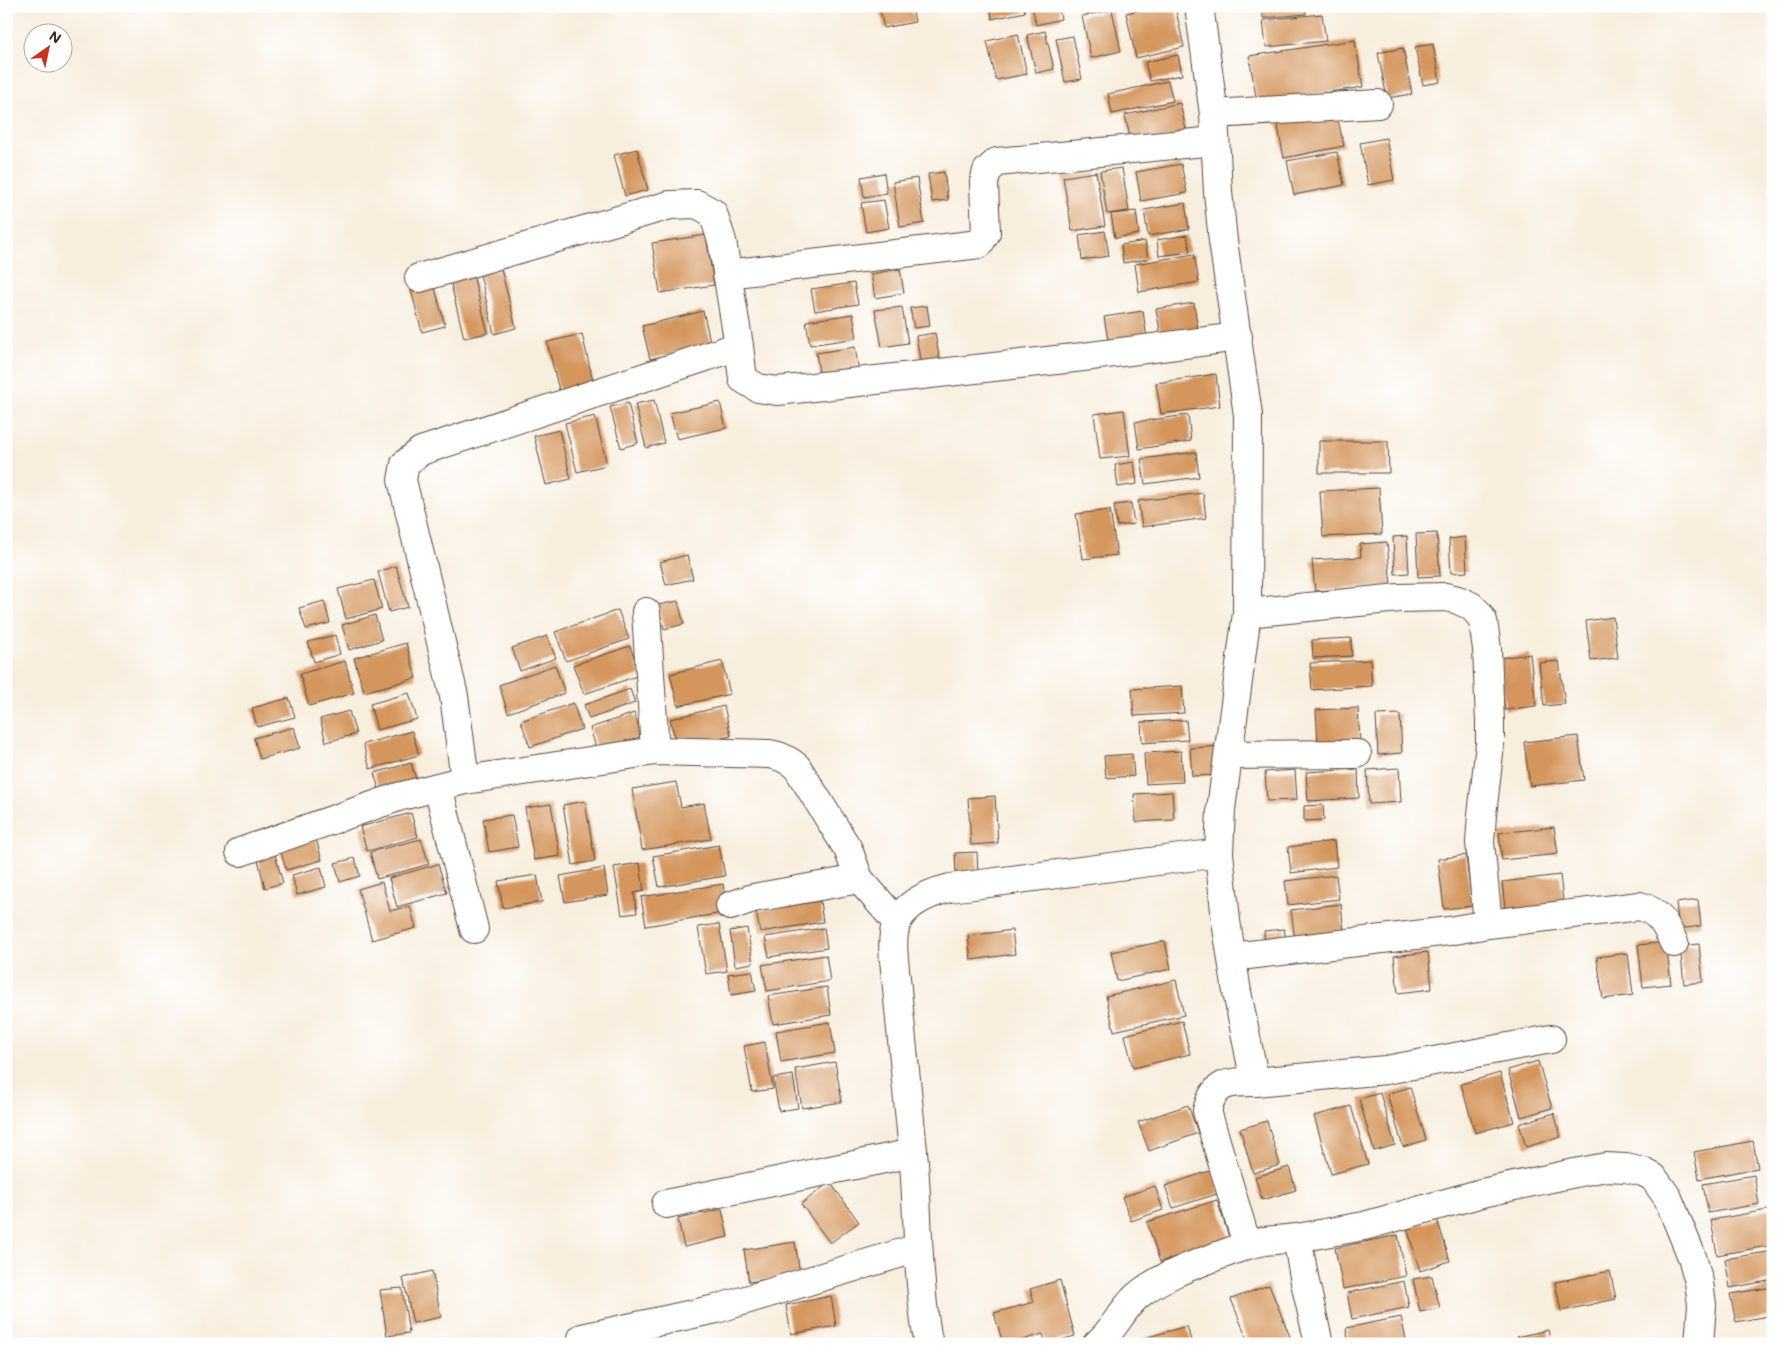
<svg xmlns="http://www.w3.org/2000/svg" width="1779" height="1350" viewBox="0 0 1779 1350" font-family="Mali,sans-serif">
	<rect width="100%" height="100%" fill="#fff"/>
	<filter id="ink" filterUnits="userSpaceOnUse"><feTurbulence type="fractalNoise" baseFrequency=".02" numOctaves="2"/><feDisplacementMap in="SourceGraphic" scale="10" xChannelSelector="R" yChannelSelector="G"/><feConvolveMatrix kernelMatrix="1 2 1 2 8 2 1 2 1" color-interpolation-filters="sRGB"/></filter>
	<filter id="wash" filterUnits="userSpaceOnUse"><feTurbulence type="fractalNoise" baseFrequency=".0096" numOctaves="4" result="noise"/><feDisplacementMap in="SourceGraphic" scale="20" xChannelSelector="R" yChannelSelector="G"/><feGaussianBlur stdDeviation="1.12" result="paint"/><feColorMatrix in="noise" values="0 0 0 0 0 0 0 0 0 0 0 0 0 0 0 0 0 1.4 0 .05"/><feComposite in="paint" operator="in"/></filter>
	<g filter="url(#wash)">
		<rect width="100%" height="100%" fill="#f8eede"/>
		<g id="blocks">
			<!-- building -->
			<g fill="#d4965d">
				<polygon points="879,6 912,6 915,22 884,28"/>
				<polygon points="960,6 976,6 976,7 961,10"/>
				<polygon points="990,6 1023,6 1025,12 992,19"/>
				<polygon points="1032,6 1058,6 1061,19 1036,25"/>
				<polygon points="1159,6 1175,6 1184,47 1136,58 1126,13"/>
				<polygon points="1262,6 1305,6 1306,14 1263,18"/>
				<polygon points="1112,10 1121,51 1091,58 1082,16"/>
				<polygon points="1322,14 1326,41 1266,47 1263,20"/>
				<polygon points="1045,31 1054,69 1036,73 1027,35"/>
				<polygon points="1018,34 1027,74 996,80 987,41"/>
				<polygon points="1073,36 1082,79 1065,82 1056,39"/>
				<polygon points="1355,40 1363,87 1257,103 1249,56"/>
				<polygon points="1433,44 1440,82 1423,85 1415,47"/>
				<polygon points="1403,48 1412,94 1387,98 1378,53"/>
				<polygon points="1178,55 1182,75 1150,81 1145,62"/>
				<polygon points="1168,81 1173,101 1112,114 1108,94"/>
				<polygon points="1180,103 1187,134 1132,146 1125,115"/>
				<polygon points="1336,111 1344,146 1284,158 1277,122"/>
				<polygon points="1386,138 1394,180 1368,185 1360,143"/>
				<polygon points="637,149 648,190 625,196 614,155"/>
				<polygon points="1337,152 1344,185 1294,195 1287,161"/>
				<polygon points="1181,164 1187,193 1141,201 1136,172"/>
				<polygon points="1122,168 1129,211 1107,214 1100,171"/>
				<polygon points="944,172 948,200 932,202 928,174"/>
				<polygon points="1096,172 1105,226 1072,231 1063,177"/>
				<polygon points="884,173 887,193 864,197 861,177"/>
				<polygon points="917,178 924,223 900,227 893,182"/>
				<polygon points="884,200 889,228 866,232 861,203"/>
				<polygon points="1185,203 1189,229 1148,236 1144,210"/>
				<polygon points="1136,211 1139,234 1115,238 1111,214"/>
				<polygon points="1105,231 1109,256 1082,260 1079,235"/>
				<polygon points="706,235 714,285 660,293 652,243"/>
				<polygon points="1187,235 1190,252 1159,256 1157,240"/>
				<polygon points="1145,241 1148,259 1123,263 1121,245"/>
				<polygon points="1194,254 1199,282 1139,292 1135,264"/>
				<polygon points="501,269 516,328 494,334 480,274"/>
				<polygon points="900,269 904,293 875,298 871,274"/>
				<polygon points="473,275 488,333 464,338 450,280"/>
				<polygon points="854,283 858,304 815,311 811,289"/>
				<polygon points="434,284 445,326 422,332 411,290"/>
				<polygon points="1194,303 1198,330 1161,336 1156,309"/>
				<polygon points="927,306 930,326 914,328 910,308"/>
				<polygon points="902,307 908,343 882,347 875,310"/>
				<polygon points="703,311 711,345 650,359 642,326"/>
				<polygon points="1143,311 1148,346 1110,352 1104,317"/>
				<polygon points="853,314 857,338 810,345 806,321"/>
				<polygon points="935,333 940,362 921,365 916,336"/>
				<polygon points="582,334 594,385 560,394 547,342"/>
				<polygon points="855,347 859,373 820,379 816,353"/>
				<polygon points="1216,374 1220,406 1161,414 1156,383"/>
				<polygon points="654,400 664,443 646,448 635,404"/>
				<polygon points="720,402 726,428 677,439 670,413"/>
				<polygon points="628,403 638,443 621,448 610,407"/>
				<polygon points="1124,410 1130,456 1100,459 1094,414"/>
				<polygon points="1188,415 1191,441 1139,449 1135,422"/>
				<polygon points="595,416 607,465 577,472 565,423"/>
				<polygon points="559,430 571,479 546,485 534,436"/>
				<polygon points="1319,441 1388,441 1389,473 1319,473"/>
				<polygon points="1196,452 1199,477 1145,484 1141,459"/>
				<polygon points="1134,462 1137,484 1118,487 1115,465"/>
				<polygon points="1379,488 1382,534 1323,537 1320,491"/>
				<polygon points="1203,493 1206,518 1142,527 1138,501"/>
				<polygon points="1131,503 1134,524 1117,526 1114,505"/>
				<polygon points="1110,510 1117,555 1083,559 1076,514"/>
				<polygon points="1437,533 1440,576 1418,577 1416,534"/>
				<polygon points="1407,536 1409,573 1395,574 1393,537"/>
				<polygon points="1465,537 1467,572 1451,573 1449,539"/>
				<polygon points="1387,542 1391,586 1315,591 1312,560 1361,557 1360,544"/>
				<polygon points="687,555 693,579 666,585 660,562"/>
				<polygon points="396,566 408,607 389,612 378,572"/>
				<polygon points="374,580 382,609 346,619 338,589"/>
				<polygon points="324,601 330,623 306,629 299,608"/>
				<polygon points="678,601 684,624 664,629 658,605"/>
				<polygon points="618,610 629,639 566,661 555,632"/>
				<polygon points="375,615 382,640 349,650 342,625"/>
				<polygon points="1613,617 1618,658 1591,661 1586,621"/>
				<polygon points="335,635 340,654 314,662 308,642"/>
				<polygon points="547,636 556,658 520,671 512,648"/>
				<polygon points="1351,638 1352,656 1313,658 1312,640"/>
				<polygon points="406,643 416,678 364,692 354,658"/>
				<polygon points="630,646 640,675 584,694 573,665"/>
				<polygon points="1530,654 1536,706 1505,710 1499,658"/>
				<polygon points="1370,660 1372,686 1312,690 1310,663"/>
				<polygon points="345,661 354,693 309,706 300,674"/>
				<polygon points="722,661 730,694 678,706 670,674"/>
				<polygon points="1559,661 1565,704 1544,706 1539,663"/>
				<polygon points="555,665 565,693 508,713 499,685"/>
				<polygon points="1182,686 1184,713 1134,716 1132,689"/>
				<polygon points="630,689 635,703 589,719 584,705"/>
				<polygon points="409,693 417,719 377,730 370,704"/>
				<polygon points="289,698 295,717 257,727 252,708"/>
				<polygon points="573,703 582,729 530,747 521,721"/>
				<polygon points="724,706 731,736 678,749 670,719"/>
				<polygon points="1358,708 1360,742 1318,745 1316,710"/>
				<polygon points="349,711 356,734 326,742 320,719"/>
				<polygon points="634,713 642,736 597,751 590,728"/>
				<polygon points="1400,714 1402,753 1378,755 1376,715"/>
				<polygon points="1186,720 1188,740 1142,743 1141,722"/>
				<polygon points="294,727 300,748 260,759 254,738"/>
				<polygon points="412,731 419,755 370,769 363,744"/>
				<polygon points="1578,736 1584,780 1530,786 1524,742"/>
				<polygon points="1222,746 1223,775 1192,776 1190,748"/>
				<polygon points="1181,751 1183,782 1146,784 1144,753"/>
				<polygon points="1132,754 1134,776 1106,778 1104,756"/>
				<polygon points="411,763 418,785 381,796 374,773"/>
				<polygon points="1399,768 1401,802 1369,804 1367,770"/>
				<polygon points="1358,769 1359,798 1308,801 1306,772"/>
				<polygon points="1295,770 1297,800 1267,801 1265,772"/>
				<polygon points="676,782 681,807 704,803 711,839 642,850 632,789"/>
				<polygon points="1172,792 1174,820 1136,822 1134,794"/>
				<polygon points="995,796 998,843 971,845 968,798"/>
				<polygon points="585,801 595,861 573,865 563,805"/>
				<polygon points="551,804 560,856 534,860 525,808"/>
				<polygon points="1323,805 1324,820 1304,821 1304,806"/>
				<polygon points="411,813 418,837 367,851 360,827"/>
				<polygon points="512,815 518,847 489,852 483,819"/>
				<polygon points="1554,827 1558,854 1502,860 1499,833"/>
				<polygon points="316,839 322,860 286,870 280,849"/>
				<polygon points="421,839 429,864 377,879 370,852"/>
				<polygon points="1334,841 1337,867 1291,873 1288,847"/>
				<polygon points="719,845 725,876 659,887 653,856"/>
				<polygon points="274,851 283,883 265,888 257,856"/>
				<polygon points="977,852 978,875 956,876 955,853"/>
				<polygon points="1466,855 1472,906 1444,909 1438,859"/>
				<polygon points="355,858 360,876 340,882 335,863"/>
				<polygon points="640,863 644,891 634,893 637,913 622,915 614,867"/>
				<polygon points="438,864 447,893 397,907 389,878"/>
				<polygon points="321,867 326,887 297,895 292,875"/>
				<polygon points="604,868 608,895 565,902 560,876"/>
				<polygon points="537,875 542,902 503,908 498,881"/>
				<polygon points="1336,875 1339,899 1288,905 1285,881"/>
				<polygon points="1560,875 1564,910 1506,916 1502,882"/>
				<polygon points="382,882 390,911 410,906 416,928 372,940 358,889"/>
				<polygon points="723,884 728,912 646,926 641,897"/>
				<polygon points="1698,900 1701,926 1679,929 1676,903"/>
				<polygon points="820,901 823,922 760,932 756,911"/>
				<polygon points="1341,904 1344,933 1295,939 1291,910"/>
				<polygon points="719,924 727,971 706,974 698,927"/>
				<polygon points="747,928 753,963 735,966 730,931"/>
				<polygon points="824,928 827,948 769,957 765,937"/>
				<polygon points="1284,929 1287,945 1265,947 1264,931"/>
				<polygon points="1012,930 1015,954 971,960 968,936"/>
				<polygon points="1165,941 1171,969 1117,981 1111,952"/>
				<polygon points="1666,942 1671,984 1643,987 1638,945"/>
				<polygon points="1699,944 1703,982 1684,984 1680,946"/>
				<polygon points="1428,952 1432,989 1398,993 1394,956"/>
				<polygon points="1628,953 1633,995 1603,999 1597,957"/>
				<polygon points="826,955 830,981 767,991 762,965"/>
				<polygon points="752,971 756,991 731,995 728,974"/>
				<polygon points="1176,980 1184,1015 1114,1031 1106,996"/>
				<polygon points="827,987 831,1015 773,1024 768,996"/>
				<polygon points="1182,1021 1190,1054 1133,1068 1125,1035"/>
				<polygon points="830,1022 835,1053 781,1062 776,1031"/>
				<polygon points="765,1042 773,1089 752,1092 744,1046"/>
				<polygon points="1538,1061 1552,1108 1521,1117 1508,1070"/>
				<polygon points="835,1062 842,1102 802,1108 795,1069"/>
				<polygon points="1500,1073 1514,1122 1475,1133 1461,1084"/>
				<polygon points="793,1075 798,1108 779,1111 773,1078"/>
				<polygon points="1410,1087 1426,1140 1403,1147 1387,1094"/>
				<polygon points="1380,1093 1395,1145 1374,1151 1359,1099"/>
				<polygon points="1188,1105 1198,1133 1149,1151 1138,1122"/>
				<polygon points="1351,1106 1368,1164 1331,1174 1314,1116"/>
				<polygon points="1554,1113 1561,1137 1526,1147 1519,1124"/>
				<polygon points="1267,1121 1280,1165 1253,1173 1240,1129"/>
				<polygon points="1753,1141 1758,1168 1699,1179 1694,1152"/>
				<polygon points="1289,1167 1296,1190 1262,1200 1255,1177"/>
				<polygon points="1212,1170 1220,1193 1173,1208 1165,1186"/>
				<polygon points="1754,1175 1759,1204 1708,1213 1703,1184"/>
				<polygon points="830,1182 859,1222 830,1243 801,1204"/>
				<polygon points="1155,1186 1163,1210 1131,1221 1122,1197"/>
				<polygon points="1217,1200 1230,1240 1160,1262 1147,1222"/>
				<polygon points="722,1209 728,1237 684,1247 678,1219"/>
				<polygon points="1773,1209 1773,1245 1717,1255 1711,1220"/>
				<polygon points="1437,1219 1450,1261 1420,1271 1407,1228"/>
				<polygon points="1398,1235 1406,1276 1343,1289 1335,1248"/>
				<polygon points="795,1242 800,1274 749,1282 744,1250"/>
				<polygon points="1773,1251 1773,1280 1730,1288 1725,1259"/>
				<polygon points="432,1271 441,1317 413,1323 403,1278"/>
				<polygon points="1610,1271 1616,1299 1561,1311 1555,1282"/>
				<polygon points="1432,1276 1440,1308 1420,1312 1413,1279"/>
				<polygon points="1060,1280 1075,1336 1046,1344 1043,1334 1009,1344 1003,1344 994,1313 1034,1302 1030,1289"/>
				<polygon points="1404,1281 1409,1307 1352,1319 1347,1293"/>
				<polygon points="1269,1285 1293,1344 1249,1344 1231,1299"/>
				<polygon points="1773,1287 1773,1315 1736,1322 1730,1294"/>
				<polygon points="402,1288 409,1333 387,1336 380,1290"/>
				<polygon points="831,1296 836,1326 791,1334 786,1305"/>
				<polygon points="1401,1317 1407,1344 1349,1344 1346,1328"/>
				<polygon points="1187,1326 1192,1344 1127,1344 1127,1343"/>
				<polygon points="1548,1330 1551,1344 1517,1344 1516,1337"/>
			</g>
		</g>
	</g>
	<g filter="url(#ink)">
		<use href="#blocks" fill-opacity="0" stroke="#57473b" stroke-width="1"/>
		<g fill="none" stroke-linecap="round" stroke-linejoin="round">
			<!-- minor casing -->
			<g stroke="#57473b" stroke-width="30">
				<g id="minor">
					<path d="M1199,6L1214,114L1218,192L1223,241L1248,415L1247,613L1221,809L1219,853L1226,921L1237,992L1255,1082C1230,1082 1214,1081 1207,1111L1247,1245L1264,1241L1297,1238L1364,1226L1482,1193L1570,1174L1606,1167L1626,1168L1643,1172L1653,1177L1668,1198L1692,1257L1699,1282L1702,1305L1699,1344"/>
					<polyline points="1214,114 1378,104"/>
					<polyline points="727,274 979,244 986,233 984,183 987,171 997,162 1215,141"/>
					<polyline points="419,278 670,205 697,204 713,213 722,241 739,346 743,379 758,388 777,391 1083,357 1238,337"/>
					<path d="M739,346L421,451L405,464L402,480L454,696L465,780L655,751L770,754C781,756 789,760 797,767L848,849L859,879L897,922"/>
					<polyline points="646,612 655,751"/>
					<polyline points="1229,755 1357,754"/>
					<polyline points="438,787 474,929"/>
					<polyline points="240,852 398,797 465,780"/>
					<polyline points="730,906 753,898 859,879"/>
					<path d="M1488,924L1640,906C1660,912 1666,925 1674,943"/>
					<polyline points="1232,957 1449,931 1488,924 1480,842 1482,815 1490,744 1490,722 1487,649 1483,621 1478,613 1471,606 1458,600 1446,597 1399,598 1247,613"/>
					<polyline points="1255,1082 1386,1070 1551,1039"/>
					<polyline points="666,1204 913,1153"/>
					<polyline points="1297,1238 1305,1282 1319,1344"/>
					<polyline points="582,1338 716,1309 918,1248"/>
					<path d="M929,1344C924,1324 923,1304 921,1284C917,1240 917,1195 913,1151C908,1097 902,1043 897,989C896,969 889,941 897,922C907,902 930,893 950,888L1219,853"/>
					<path d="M1097,1344C1113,1331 1121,1311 1136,1297C1164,1272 1212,1259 1247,1245"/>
				</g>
			</g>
			<!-- minor -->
			<use href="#minor" stroke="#fff" stroke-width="28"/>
		</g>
	</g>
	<!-- margin -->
	<rect width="1779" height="1350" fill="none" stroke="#fff" stroke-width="25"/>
	<!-- north arrow -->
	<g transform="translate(48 48) rotate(33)"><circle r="24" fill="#ffffff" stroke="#b1aaa5"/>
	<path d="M0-4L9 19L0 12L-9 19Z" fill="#c8321e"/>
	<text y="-8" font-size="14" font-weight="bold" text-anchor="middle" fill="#3b2a1e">N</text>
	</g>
</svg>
